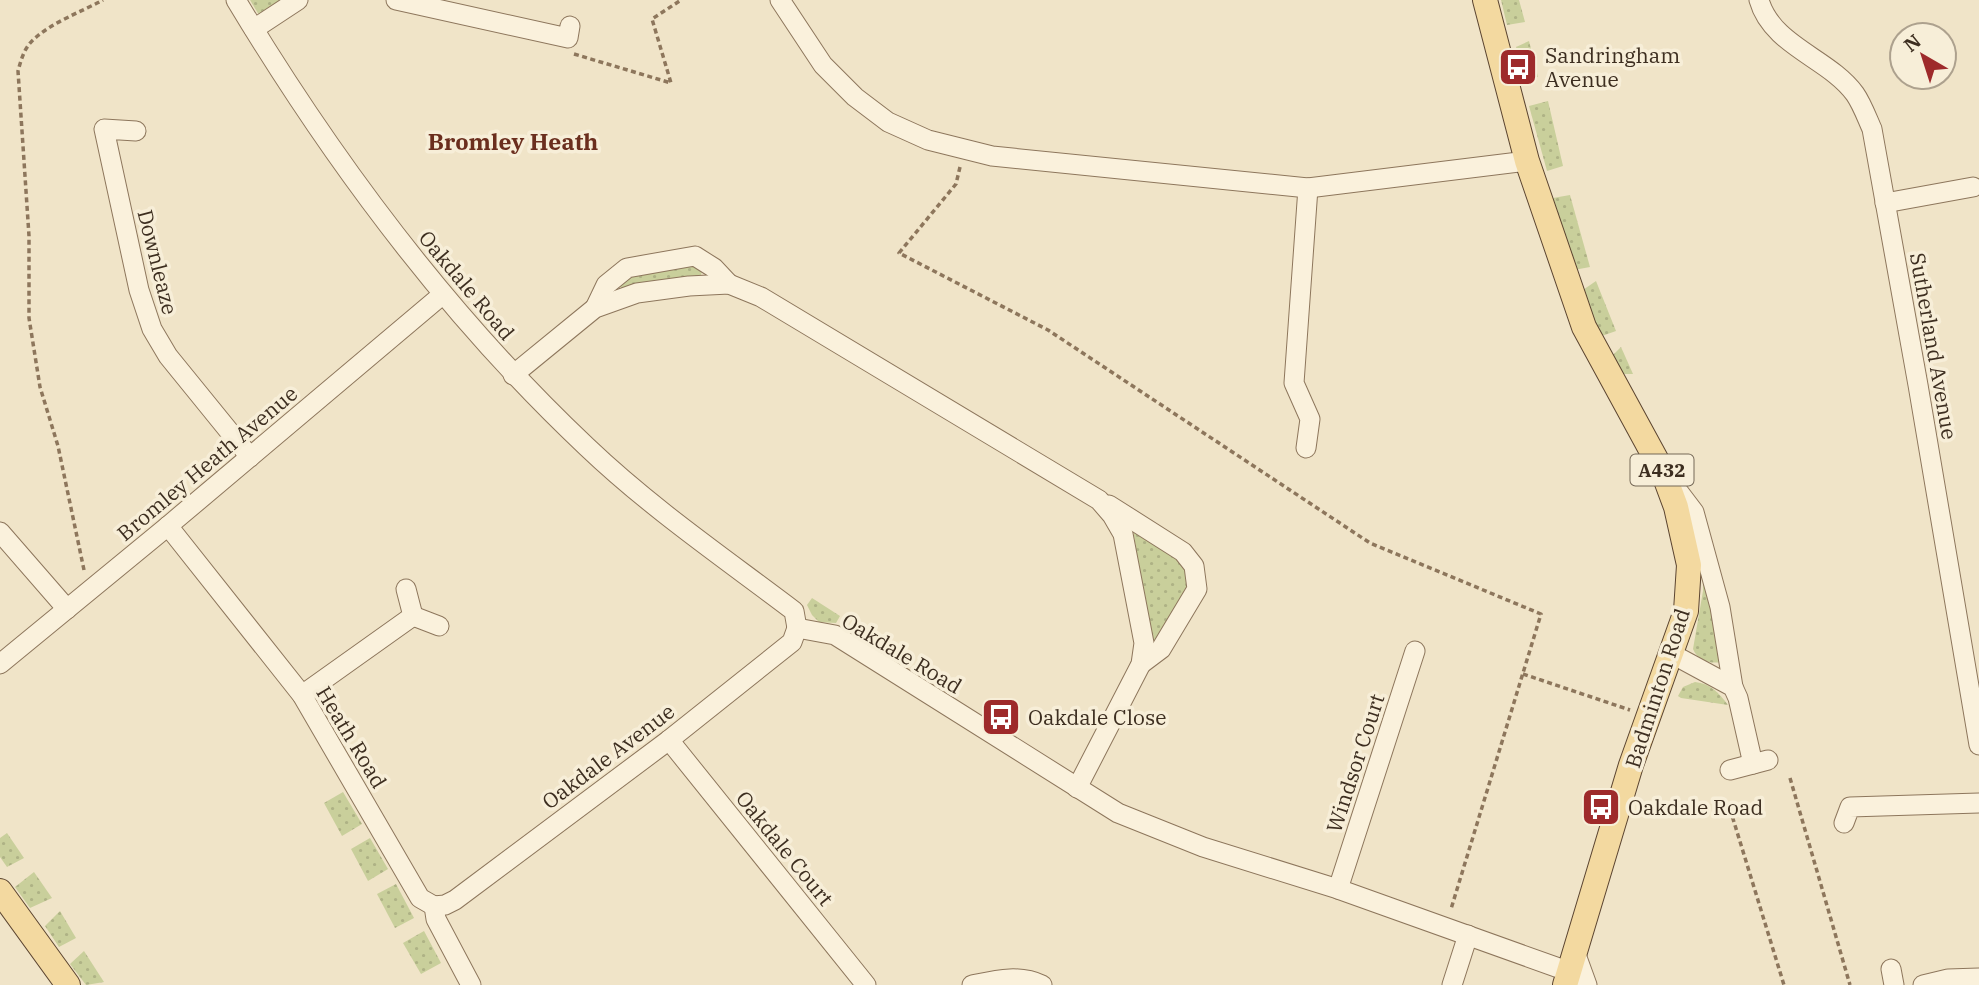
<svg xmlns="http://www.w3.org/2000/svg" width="1979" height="985" viewBox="0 0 1979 985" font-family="'IBM Plex Serif',serif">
	<defs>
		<pattern id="grass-dots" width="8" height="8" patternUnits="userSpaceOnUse" patternTransform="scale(1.75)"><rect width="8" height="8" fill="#c9cf9b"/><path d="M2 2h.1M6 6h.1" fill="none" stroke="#aeb285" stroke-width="1.8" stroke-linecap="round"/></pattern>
	</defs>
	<rect width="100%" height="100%" fill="#f0e4c8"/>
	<!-- grass -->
	<g fill="url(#grass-dots)">
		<polygon points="250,0 291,0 259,15"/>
		<polygon points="1501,0 1519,0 1525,22 1507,25"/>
		<polygon points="1529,41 1538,77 1525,79 1523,75 1529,67 1525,54 1518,54 1516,47"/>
		<polygon points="1548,101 1563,166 1547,171 1529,106"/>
		<polygon points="1570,195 1590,267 1574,270 1553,198"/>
		<polygon points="432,240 452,265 443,272 423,247"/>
		<polygon points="691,263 702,271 700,279 623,291 620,286 626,274"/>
		<polygon points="1596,281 1616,331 1599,337 1580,292"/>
		<polygon points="1621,347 1633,374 1622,374 1610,358"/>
		<polygon points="1133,529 1184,561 1190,591 1159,643 1151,645"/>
		<path d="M1703,564L1722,662C1710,664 1698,661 1693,649L1703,591Z"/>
		<polygon points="812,598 840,616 836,623 819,622 812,615 807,605"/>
		<path d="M1695,682C1711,684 1718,692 1728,705L1681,698L1678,696L1683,687Z"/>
		<polygon points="343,792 362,824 342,836 324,803"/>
		<polygon points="7,833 24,858 7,867 0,857 0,838"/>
		<polygon points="370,838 388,869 368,881 351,849"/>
		<polygon points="34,872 52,898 30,908 15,887"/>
		<polygon points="396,884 414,918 395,928 377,894"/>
		<polygon points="60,911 76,938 59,947 45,926"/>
		<polygon points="424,931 441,963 421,974 403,943"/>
		<polygon points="84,951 104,982 86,985 70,964"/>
	</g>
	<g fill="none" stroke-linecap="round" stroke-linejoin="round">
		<!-- minor casing -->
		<g stroke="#8d765c" stroke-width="21">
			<g id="minor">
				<path d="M236,0C334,163 448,316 587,447C651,508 724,558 794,611L797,628"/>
				<polyline points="396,0 568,38 570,26"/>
				<polyline points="780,0 823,65 855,97 888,122 928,140 992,156 1308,188 1527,161"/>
				<path d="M1759,0C1772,46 1829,58 1855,94C1862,104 1867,118 1872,129L1918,385L1979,745"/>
				<polyline points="254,29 298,0"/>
				<polyline points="136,131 104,129 139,290 152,329 168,356 250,457"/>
				<polyline points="1885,203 1973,187"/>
				<polyline points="595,308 606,285 627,268 695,256 714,268 729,284"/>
				<polyline points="513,375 595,308 637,293 689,286 729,284 761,297 1099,500 1112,515 1123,534 1144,643 1141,664 1077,788"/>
				<polyline points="1306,448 1310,419 1294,383 1308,188"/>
				<polyline points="1672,483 1694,512 1720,607 1733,687"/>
				<polyline points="1109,505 1183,552 1194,566 1197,589 1161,649 1141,664"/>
				<polyline points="168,526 302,695 420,898 434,906 436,919 471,985"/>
				<polyline points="0,532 67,609"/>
				<polyline points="413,616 439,626"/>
				<polyline points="797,628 835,635 1118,813 1203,847 1338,889 1570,972"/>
				<polyline points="1672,654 1733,687 1738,698 1753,764"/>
				<polyline points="0,664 168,526 442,295"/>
				<polyline points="302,695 413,616 406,589"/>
				<polyline points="669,740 866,985"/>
				<polyline points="1730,770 1768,760"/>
				<polyline points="1844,823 1850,807 1979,803"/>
				<polyline points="1338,889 1415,651"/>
				<polyline points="434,906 445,905 455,900 669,740 792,642 797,628"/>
				<polyline points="1575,952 1587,985"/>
				<polyline points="1891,969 1894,985"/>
				<path d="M972,985C996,980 1019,974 1042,985"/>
				<polyline points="1452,985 1468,935"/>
				<polyline points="1923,985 1948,979 1979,978"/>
			</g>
		</g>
		<!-- major casing -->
		<g stroke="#5b4430" stroke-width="26">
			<g id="major">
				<polyline points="1485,0 1527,161 1584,327 1663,472 1676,507 1689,565 1686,611 1631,765 1565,985"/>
				<polyline points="0,891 68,985"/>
			</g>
		</g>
		<!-- path -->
		<g stroke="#8d765c" stroke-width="3.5" stroke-dasharray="5 3.5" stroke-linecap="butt">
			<polyline points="574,54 671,83 652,19 681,0"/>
			<polyline points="960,167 956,184 899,253 1048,330 1370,543 1541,614 1451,909"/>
			<path d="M84,570L58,446L40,387L29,318V236L18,71C21,60 24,49 32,41C50,23 81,12 103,0"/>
			<polyline points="1523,674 1630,710"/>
			<polyline points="1790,778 1850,985"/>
			<polyline points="1730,809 1784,985"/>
		</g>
		<!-- minor -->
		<use href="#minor" stroke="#faf1dc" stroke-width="19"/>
		<!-- major -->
		<use href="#major" stroke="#f3d9a0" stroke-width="24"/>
	</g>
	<!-- icons -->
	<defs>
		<g id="bus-square" transform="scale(2.0125)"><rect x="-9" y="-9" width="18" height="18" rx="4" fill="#9e2a2b" stroke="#f7eed8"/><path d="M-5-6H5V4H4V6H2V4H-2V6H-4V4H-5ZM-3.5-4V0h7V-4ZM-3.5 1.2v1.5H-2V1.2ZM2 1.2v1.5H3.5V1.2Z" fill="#fff"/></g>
	</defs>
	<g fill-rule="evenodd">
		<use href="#bus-square" x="1518" y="67"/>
		<use href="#bus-square" x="1001" y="717"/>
		<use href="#bus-square" x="1601" y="807"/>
	</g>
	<g text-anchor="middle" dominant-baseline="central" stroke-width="7" stroke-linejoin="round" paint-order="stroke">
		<!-- shield labels -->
		<rect fill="#f7eed8" stroke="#756857" stroke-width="2" x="1630.5" y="454.5" width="63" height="31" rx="5"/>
		<g font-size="19" font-weight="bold" fill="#3d2e20">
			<text x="1662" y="470">A432</text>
		</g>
		<!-- poi labels -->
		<g font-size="21" fill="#3d2e20" stroke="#f7eed8" text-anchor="start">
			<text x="1545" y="55">Sandringham<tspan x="1545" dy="24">Avenue</tspan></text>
			<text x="1028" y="717">Oakdale Close</text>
			<text x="1628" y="807">Oakdale Road</text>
		</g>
		<!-- street labels -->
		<g font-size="21" fill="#3d2e20" stroke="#f7eed8">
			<text transform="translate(158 262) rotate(76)">Downleaze</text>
			<text transform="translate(467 285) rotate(50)">Oakdale Road</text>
			<text transform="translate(1934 346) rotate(80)">Sutherland Avenue</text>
			<text transform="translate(207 463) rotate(-40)">Bromley Heath Avenue</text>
			<text transform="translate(902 653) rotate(31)">Oakdale Road</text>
			<text transform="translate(1657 688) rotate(-72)">Badminton Road</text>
			<text transform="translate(352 737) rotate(59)">Heath Road</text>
			<text transform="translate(608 756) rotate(-37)">Oakdale Avenue</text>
			<text transform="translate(1355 763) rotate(-72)">Windsor Court</text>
			<text transform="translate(785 848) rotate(51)">Oakdale Court</text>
		</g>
		<!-- neighbourhood labels -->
		<g font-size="23" font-weight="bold" fill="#6b2e1e" stroke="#f7eed8">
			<text x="513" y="141">Bromley Heath</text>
		</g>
	</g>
	<!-- north arrow -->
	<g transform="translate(1923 56) rotate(321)"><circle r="33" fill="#f7eed8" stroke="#ada18e" stroke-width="2"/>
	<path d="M0-5L12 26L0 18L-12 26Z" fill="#9e2a2b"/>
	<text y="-10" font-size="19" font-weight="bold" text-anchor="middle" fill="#3d2e20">N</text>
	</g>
</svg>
